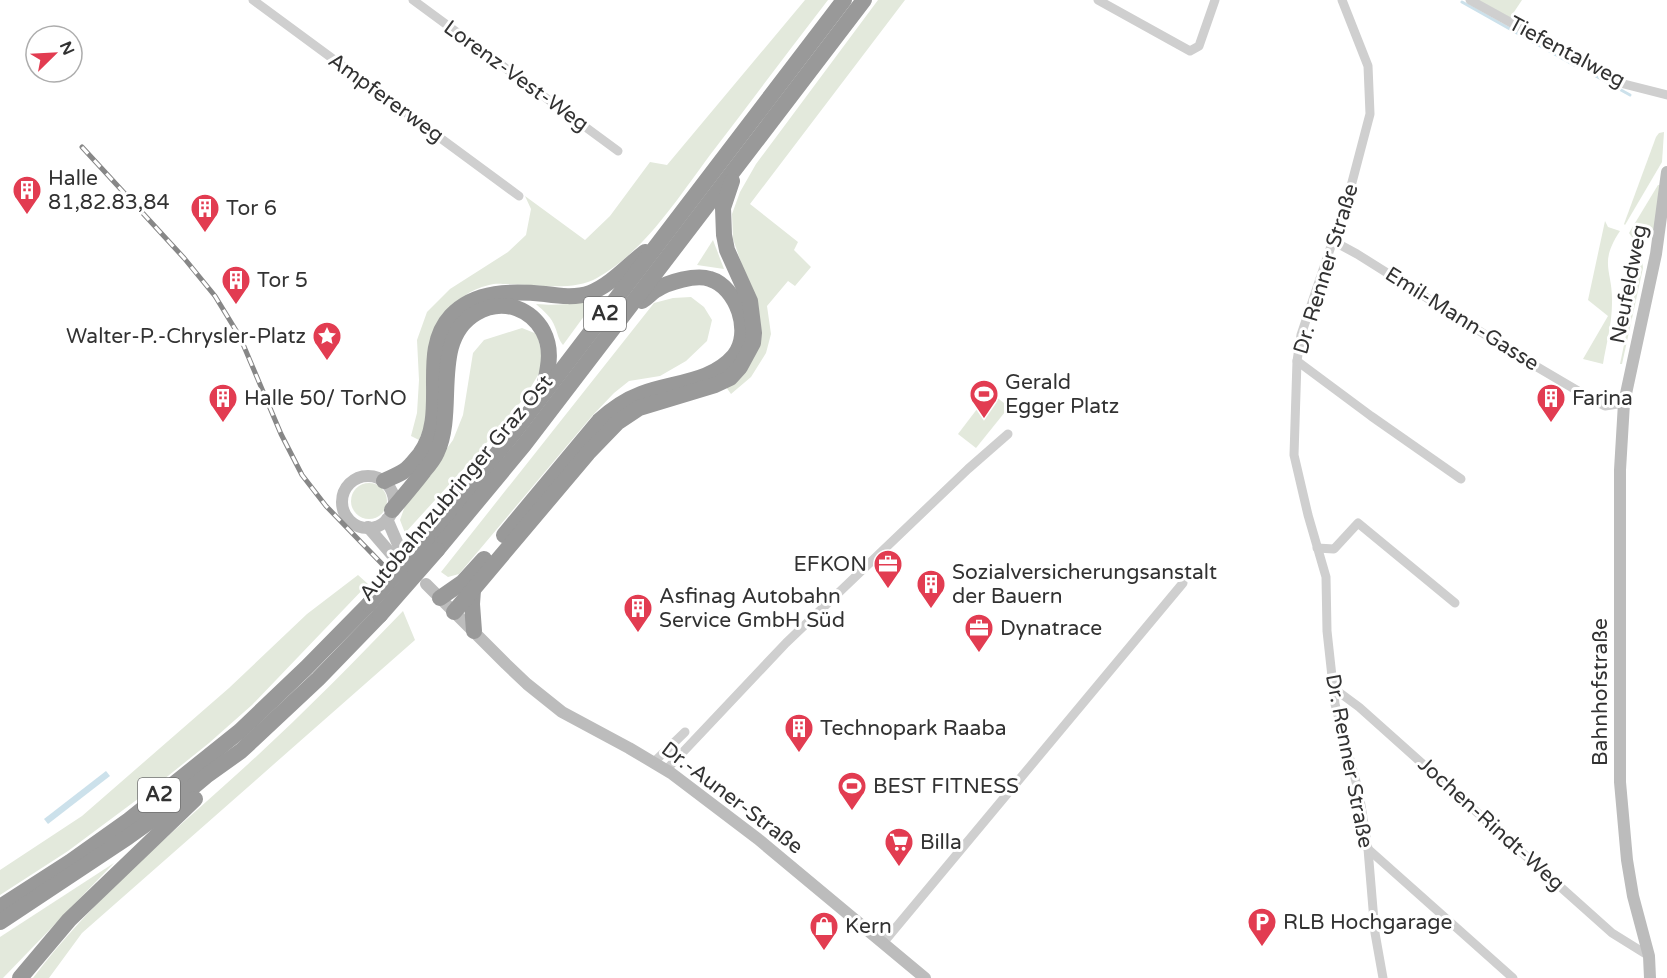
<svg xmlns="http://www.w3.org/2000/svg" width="1667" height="978" viewBox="0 0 1667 978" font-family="'Varela Round',sans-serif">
	<rect width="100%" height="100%" fill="#fff"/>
	<!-- green -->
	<g fill="#e3e9dc">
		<path d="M805,0H828C788,52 749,104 710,155C678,198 644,252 597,278C573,292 534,284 507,284C502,284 495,283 489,285C469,290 459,299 444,313L428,417L419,440L411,436L417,413L419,380L417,340L427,312L450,289L508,252L526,235L531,209L525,196L585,240L610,216L650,162L667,165Z"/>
		<polygon points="878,0 905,0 750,204 798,242 794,250 811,267 795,286 788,281 767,306 771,334 766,353 751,377 731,394 726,387 740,376 743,268 733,239 732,214 740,192 756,164"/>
		<polygon points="1478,0 1522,0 1510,18"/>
		<polygon points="1664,132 1662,162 1625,225 1624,224 1656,137 1659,133"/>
		<path d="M1658,185H1660L1655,229C1650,237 1645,240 1636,243L1629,233Z"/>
		<path d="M1605,221L1608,227L1620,231C1598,264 1613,270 1612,303C1612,324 1606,345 1603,364L1583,359L1608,316L1588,300Z"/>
		<polygon points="713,240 724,269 697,265"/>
		<polygon points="1638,255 1642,260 1643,268 1622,364 1620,364 1636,287 1634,262"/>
		<path d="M598,297L563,345C558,339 558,334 555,327C552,318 544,311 536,304C560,306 576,304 598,297Z"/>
		<polygon points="691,297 704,307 712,320 707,341 686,361 660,376 629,381 614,393 592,416 459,574 448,577 441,572 654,303 673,298"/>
		<polygon points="522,328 537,334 541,350 541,370 525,397 477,454 405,533 400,520 405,506 453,440 463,415 473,353 484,340"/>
		<polygon points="990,392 1009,407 976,448 958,434"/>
		<circle cx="369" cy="501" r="18"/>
		<polygon points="358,575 368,584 252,705 209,743 158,784 68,851 0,895 0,870 82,816 229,688 307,614"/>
		<path d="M403,611L415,640L82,933L49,978H33C91,901 165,839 236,775C295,722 349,667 403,611Z"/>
		<polygon points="114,863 3,978 0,978 0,937"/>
	</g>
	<!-- water -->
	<polygon fill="#cce1eb" points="106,771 110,776 48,824 44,819"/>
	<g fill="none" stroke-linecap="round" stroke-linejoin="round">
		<!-- stream -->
		<g stroke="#cce1eb" stroke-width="3">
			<polyline points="1462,2 1574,65"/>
			<polyline points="1594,75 1630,95"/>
		</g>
		<!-- street -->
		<g stroke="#cfcfcf" stroke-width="9">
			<polyline points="253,0 519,196"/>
			<polyline points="413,0 618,151"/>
			<polyline points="1098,0 1190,51 1199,46 1215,0"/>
			<polyline points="1342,0 1368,66 1370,114 1350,190 1301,335 1297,361 1294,455 1308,515 1326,577 1327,631 1335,704 1359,793 1368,849 1375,933 1383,978"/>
			<polyline points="1470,0 1620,83 1667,95"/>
			<polyline points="1333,241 1357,254 1527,361 1595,401 1605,406 1624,403"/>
			<polyline points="1297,361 1371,416 1461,479"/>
			<polyline points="1317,548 1334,549 1358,523 1455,603"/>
			<polyline points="1333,692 1340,693 1359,707 1612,933 1649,956"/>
			<polyline points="654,762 685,732"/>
			<polyline points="666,770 786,643 968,469 1008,434"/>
			<polyline points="1368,849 1513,978"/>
			<polyline points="883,943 1183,583"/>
		</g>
		<!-- secondary -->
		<g stroke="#bcbcbc" stroke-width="12">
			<circle cx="368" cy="502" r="26"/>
			<polyline points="387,519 400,549"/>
			<polyline points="368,527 393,556"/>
			<polyline points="426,584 506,664 527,684 562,712 629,748 671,773 758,839 925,978"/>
			<polyline points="1650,978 1649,956 1633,896 1627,860 1620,782 1620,470 1624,403 1656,254 1667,172"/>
		</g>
		<!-- highway -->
		<g stroke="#999" stroke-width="16">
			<path d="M384,481C390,478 398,475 404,471C410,467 415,460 420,454C450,413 417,353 451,316C475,290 513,291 545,294C560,296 576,298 590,293C611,285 628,265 645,252"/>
			<path d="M392,510C403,497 414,484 424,471C429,465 434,459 437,452C457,409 430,340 476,313C488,306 503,304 516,308C527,312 537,320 543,331C554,352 547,371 543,393"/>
			<path d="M504,535L599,421C612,409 625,400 641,394C672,382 711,383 734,356C753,333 737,287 710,279C696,274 668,282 656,290C651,293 647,298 642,301"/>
			<polyline points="427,539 513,434 844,0"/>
			<polyline points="437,550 524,445 864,0"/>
			<polyline points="473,590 472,604 474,631"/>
			<polyline points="440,598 463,582 484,559"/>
			<polyline points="454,612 588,453 618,422 639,408 715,385 730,378 740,367 753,343 754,333 750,301 727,250 724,235 723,208 732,181"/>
			<polyline points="0,907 70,862 129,820 240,731 306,668 369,604"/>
			<polyline points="0,922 128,837 163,812 206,776 241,751 318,679 380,615"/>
			<polyline points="20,978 69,920 195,799"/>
		</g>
		<!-- rail casing -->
		<g stroke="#878787" stroke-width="5">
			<polyline id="rail" points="82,147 184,258 215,296 240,337 281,434 302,475 326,506 384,566"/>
		</g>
		<!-- rail -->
		<use href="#rail" stroke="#fff" stroke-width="3" stroke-dasharray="9" stroke-linecap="butt"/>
		<!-- highway-bridge -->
		<g stroke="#999" stroke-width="16">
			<polyline points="369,604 427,539"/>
			<polyline points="380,615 437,550"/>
		</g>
	</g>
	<!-- icons -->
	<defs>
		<g id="building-pin" transform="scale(1.5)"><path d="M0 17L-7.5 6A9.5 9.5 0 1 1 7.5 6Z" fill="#e23c51" stroke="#fff"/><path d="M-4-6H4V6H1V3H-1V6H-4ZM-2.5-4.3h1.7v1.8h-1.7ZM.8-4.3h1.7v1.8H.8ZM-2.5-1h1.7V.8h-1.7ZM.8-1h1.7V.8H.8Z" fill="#fff"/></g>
		<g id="sight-pin" transform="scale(1.5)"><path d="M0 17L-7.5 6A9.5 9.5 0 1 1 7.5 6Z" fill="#e23c51" stroke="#fff"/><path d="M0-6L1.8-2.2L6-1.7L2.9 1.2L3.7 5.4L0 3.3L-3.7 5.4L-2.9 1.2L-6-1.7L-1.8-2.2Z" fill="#fff"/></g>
		<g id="stadium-pin" transform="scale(1.5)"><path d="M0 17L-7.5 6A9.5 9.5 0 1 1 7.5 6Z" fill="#e23c51" stroke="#fff"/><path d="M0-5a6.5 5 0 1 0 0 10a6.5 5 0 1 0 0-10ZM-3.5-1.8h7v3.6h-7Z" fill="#fff"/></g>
		<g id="office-pin" transform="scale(1.5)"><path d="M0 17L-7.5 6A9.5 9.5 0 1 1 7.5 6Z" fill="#e23c51" stroke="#fff"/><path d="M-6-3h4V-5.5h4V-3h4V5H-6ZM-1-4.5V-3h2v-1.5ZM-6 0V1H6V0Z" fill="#fff"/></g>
		<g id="supermarket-pin" transform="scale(1.5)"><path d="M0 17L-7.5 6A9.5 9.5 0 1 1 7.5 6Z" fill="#e23c51" stroke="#fff"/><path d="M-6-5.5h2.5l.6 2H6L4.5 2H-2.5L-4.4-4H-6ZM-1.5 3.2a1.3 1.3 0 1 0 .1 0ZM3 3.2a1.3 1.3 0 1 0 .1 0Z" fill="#fff"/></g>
		<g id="parking-pin" transform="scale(1.5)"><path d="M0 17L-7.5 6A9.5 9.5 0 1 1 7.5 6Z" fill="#e23c51" stroke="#fff"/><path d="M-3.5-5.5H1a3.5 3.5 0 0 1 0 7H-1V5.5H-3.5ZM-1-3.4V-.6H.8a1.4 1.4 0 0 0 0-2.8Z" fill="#fff"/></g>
		<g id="shop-pin" transform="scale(1.5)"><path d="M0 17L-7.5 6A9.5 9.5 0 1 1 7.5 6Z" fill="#e23c51" stroke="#fff"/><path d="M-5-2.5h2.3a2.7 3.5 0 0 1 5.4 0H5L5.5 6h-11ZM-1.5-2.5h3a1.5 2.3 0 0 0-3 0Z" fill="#fff"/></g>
	</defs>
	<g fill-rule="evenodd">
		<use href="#building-pin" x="27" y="190"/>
		<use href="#building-pin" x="205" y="208"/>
		<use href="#building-pin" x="236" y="280"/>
		<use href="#sight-pin" x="327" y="336"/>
		<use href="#stadium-pin" x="984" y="394"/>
		<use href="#building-pin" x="223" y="398"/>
		<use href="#building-pin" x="1551" y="398"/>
		<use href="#office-pin" x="888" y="564"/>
		<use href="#building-pin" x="931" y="584"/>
		<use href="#building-pin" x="638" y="608"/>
		<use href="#office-pin" x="979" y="628"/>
		<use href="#building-pin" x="799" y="728"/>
		<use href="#stadium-pin" x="852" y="786"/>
		<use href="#supermarket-pin" x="899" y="842"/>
		<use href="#parking-pin" x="1262" y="922"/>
		<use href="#shop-pin" x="824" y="926"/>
	</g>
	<g text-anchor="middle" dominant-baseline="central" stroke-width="6" stroke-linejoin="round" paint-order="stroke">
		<!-- shield labels -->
		<g fill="#fff" stroke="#707070" stroke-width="1.5">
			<rect x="584" y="297" width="42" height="34" rx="4.5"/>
			<rect x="138" y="778" width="42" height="34" rx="4.5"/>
		</g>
		<g font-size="20" font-weight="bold" fill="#323232">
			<text x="605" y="314">A2</text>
			<text x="159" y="795">A2</text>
		</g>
		<!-- street labels -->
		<g font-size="21" fill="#323232" stroke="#fff">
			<text transform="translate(1567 52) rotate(28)">Tiefentalweg</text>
			<text transform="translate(516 76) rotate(36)">Lorenz-Vest-Weg</text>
			<text transform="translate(386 98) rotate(36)">Ampfererweg</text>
			<text transform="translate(1326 269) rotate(-73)">Dr. Renner Straße</text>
			<text transform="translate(1629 284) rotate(-79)">Neufeldweg</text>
			<text transform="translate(1462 319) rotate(32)">Emil-Mann-Gasse</text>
			<text transform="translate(456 488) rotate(-50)">Autobahnzubringer Graz Ost</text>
			<text transform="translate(1600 692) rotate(-90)">Bahnhofstraße</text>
			<text transform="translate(1349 761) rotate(79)">Dr. Renner Straße</text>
			<text transform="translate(732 798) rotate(37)">Dr.-Auner-Straße</text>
			<text transform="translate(1491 824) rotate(42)">Jochen-Rindt-Weg</text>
		</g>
		<!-- poi labels -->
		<g font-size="21" fill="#323232" stroke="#fff" text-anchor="start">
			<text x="48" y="178">Halle<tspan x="48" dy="24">81,82.83,84</tspan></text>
			<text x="226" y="208">Tor 6</text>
			<text x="257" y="280">Tor 5</text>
			<text x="306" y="336" text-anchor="end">Walter-P.-Chrysler-Platz</text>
			<text x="1005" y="382">Gerald<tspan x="1005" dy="24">Egger Platz</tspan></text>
			<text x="244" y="398">Halle 50/ TorNO</text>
			<text x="1572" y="398">Farina</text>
			<text x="867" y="564" text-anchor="end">EFKON</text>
			<text x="952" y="572">Sozialversicherungsanstalt<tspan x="952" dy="24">der Bauern</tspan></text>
			<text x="659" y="596">Asfinag Autobahn<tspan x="659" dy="24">Service GmbH Süd</tspan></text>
			<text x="1000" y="628">Dynatrace</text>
			<text x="820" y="728">Technopark Raaba</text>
			<text x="873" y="786">BEST FITNESS</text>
			<text x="920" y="842">Billa</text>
			<text x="1283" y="922">RLB Hochgarage</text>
			<text x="845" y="926">Kern</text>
		</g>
	</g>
	<!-- north arrow -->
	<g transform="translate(54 54) rotate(66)"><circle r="28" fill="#ffffff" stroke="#adadad" stroke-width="1.5"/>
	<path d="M0-4.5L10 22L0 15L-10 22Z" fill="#e23c51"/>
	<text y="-9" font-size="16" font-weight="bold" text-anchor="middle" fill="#323232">N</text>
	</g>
</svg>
